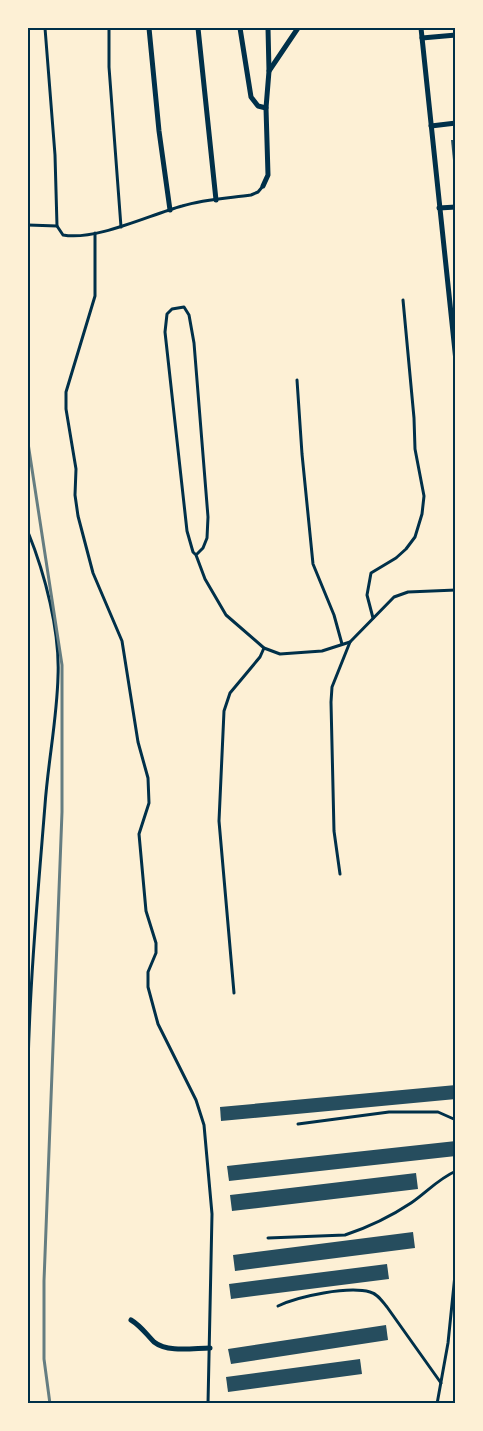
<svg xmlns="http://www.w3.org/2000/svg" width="483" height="1431" viewBox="0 0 483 1431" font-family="'Space Grotesk',sans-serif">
	<rect width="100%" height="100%" fill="#fdf0d5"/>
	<!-- building -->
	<g fill="#264d5e">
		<polygon points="451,140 456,140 456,169 454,170"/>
		<polygon points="456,1085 456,1099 221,1121 220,1107"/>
		<polygon points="456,1141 456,1156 229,1181 227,1166"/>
		<polygon points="416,1173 418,1189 232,1211 230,1195"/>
		<polygon points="413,1232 415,1248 235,1271 233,1255"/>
		<polygon points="387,1264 389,1279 231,1299 229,1284"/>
		<polygon points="386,1325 388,1340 231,1364 228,1349"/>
		<polygon points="360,1359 362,1374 228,1392 226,1377"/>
	</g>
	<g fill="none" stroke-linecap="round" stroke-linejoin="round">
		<!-- service -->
		<g stroke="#003049" stroke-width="3">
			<path d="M45,28L55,155L57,226L63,235C96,241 149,215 182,206C204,199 229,198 251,195L258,192L263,186"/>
			<polyline points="109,28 109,67 121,227"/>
			<polyline points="28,225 57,226"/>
			<polyline points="95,233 95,296 66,392 66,409 76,469 75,495 78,516 93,573 122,641 138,742 148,778 149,803 139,834 146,911 156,943 156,953 148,972 148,987 158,1024 196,1100 204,1125 212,1214 208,1404"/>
			<polyline points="297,380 302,454 313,564 334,615 342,644"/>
			<path d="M28,532C45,574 60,631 58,676C57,719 48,762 45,805C38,892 30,979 28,1066"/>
			<polyline points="196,555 203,548 207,538 208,517 194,343 189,315 184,307 172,309 167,314 165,332 187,531 193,552 196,555 205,579 226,615 264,648 280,654 322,651 350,642 394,597 408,592 456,590"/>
			<polyline points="373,618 367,595 371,573 396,558 406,549 415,537 422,514 424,496 415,449 414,418 403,300"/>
			<polyline points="340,874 334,831 331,702 332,687 350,642"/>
			<polyline points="234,993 219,821 224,711 230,693 260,657 264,648"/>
			<polyline points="298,1124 389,1112 438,1112 456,1120"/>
			<path d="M268,1238L345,1235C369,1227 390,1217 411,1203C427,1192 438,1179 456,1171"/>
			<path d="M278,1306C299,1296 348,1286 370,1292C378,1294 382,1301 387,1307L441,1383"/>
			<polyline points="437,1404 448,1343 456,1265"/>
		</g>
		<!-- minor -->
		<g stroke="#003049" stroke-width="5">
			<polyline points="149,28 159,131 170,210"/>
			<polyline points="198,28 216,200"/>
			<polyline points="240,28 251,97 258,106 266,108"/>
			<polyline points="268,28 269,71"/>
			<polyline points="421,28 456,361"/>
			<polyline points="422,38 456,35"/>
			<polyline points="431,126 456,123"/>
			<polyline points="263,186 268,175 266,108 269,71 298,28"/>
			<polyline points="439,208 456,207"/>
			<path d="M131,1320C141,1326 146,1334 154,1342C168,1353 194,1348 210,1348"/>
		</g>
		<!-- rail -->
		<polyline stroke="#657d81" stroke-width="3" points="28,443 62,665 62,812 44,1281 44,1359 50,1404"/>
	</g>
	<!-- border -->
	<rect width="483" height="1431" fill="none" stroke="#fdf0d5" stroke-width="58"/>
	<rect x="29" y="29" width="425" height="1373" fill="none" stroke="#003049" stroke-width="2"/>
</svg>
